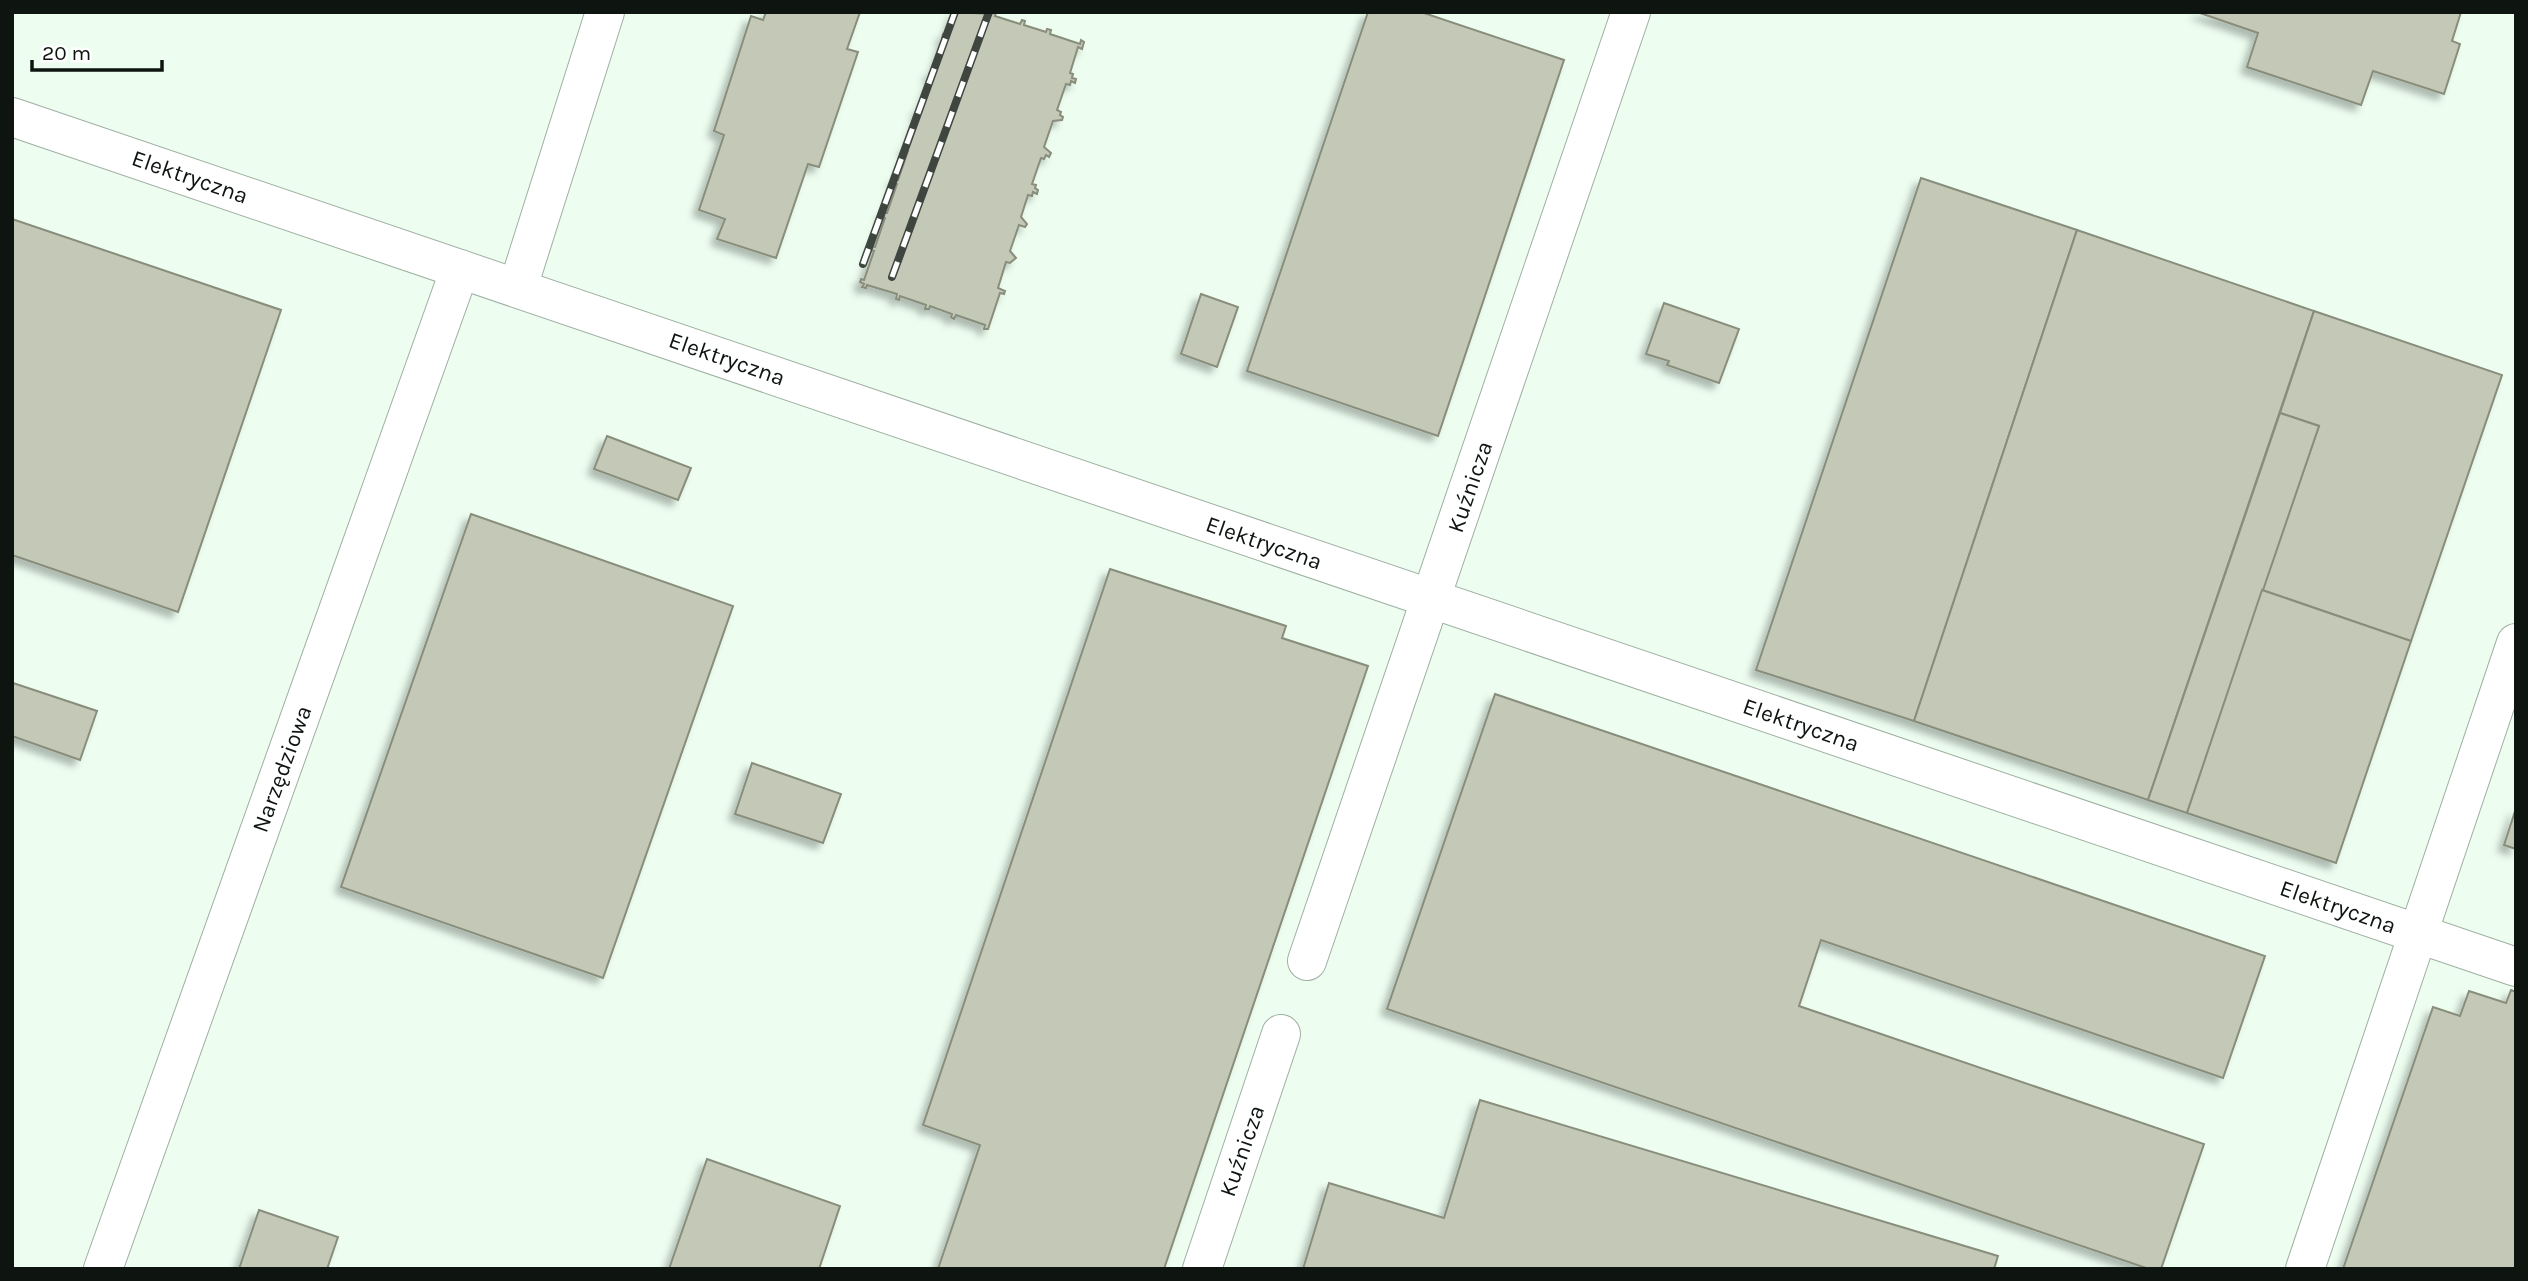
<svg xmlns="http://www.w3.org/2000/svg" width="2528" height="1281" viewBox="0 0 2528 1281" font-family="Karla,sans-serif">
	<defs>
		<filter id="shadow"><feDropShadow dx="-6" dy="6" stdDeviation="3.5" flood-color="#0004"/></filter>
	</defs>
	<rect width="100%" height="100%" fill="#edfef0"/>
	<!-- building -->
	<g fill="#c4c9b7" stroke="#888d7c" stroke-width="2" filter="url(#shadow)">
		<polygon points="766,12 860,12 847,49 858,52 819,167 808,164 776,258 717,239 725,219 699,210 724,135 714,131 751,16 763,20"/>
		<polygon points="955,12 991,14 996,12 995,16 1020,24 1022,20 1025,21 1024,25 1046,32 1047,29 1051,30 1050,34 1080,44 1081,40 1084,42 1082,49 1078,47 1070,73 1073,74 1072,78 1076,79 1075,83 1071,81 1070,85 1066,84 1057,110 1061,112 1060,115 1063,117 1062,120 1053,121 1044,147 1051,153 1049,157 1046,155 1044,159 1041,158 1032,184 1036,185 1035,188 1038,190 1037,194 1033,192 1032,196 1028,195 1021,217 1027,224 1025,227 1019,225 1010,251 1016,258 1010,263 1006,262 998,288 1005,291 1004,294 1000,293 988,329 984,329 985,325 956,315 954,319 951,317 952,314 930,306 929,309 925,309 926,305 900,296 899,300 896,299 897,294 867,285 866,288 862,287 864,284 860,282 861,279 864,280 874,251 871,250 872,246 875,247 885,218 882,216 883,213 887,213 897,184 893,182 895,179 898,180 908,151 904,149 906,146 909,147 920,113 917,113 918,109 921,110 933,77 929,75 930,72 934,73 945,39 942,38 943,34 947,36"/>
		<polygon points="1368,12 1421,12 1564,60 1438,436 1247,371"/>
		<polygon points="2197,12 2461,12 2452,41 2460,44 2444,94 2373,71 2361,105 2247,67 2258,33"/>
		<polygon points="1921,178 2077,230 1914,721 1756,670"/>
		<polygon points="12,219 281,310 178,612 12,555"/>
		<polygon points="2077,230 2314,311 2148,800 1914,721"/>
		<polygon points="1201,294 1238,307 1217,367 1181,354"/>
		<polygon points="1664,303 1739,329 1719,383 1667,365 1669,361 1646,354"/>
		<polygon points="2314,311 2502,375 2411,641 2262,590 2319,426 2280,413"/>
		<polygon points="2280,413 2319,426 2187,813 2148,800"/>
		<polygon points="607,436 691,468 678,500 594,469"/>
		<polygon points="471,514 733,606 603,978 341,887"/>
		<polygon points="1110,569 1286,626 1282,638 1368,666 1164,1269 938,1269 980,1145 923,1125"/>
		<polygon points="2262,590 2411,641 2336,863 2187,813"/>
		<polygon points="13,683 97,711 80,760 12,736"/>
		<polygon points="1495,694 2265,956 2223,1078 1821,940 1799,1006 2204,1144 2161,1269 2149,1269 1387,1009"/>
		<polygon points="752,763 841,794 823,843 735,814"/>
		<polygon points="2516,808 2516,849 2504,845"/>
		<polygon points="2511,990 2516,992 2516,1269 2343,1269 2433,1007 2460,1016 2469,991 2506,1003"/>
		<polygon points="1480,1100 1998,1256 1994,1269 1303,1269 1329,1183 1444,1218"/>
		<polygon points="707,1159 840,1206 819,1269 669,1269"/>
		<polygon points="259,1210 338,1237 327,1269 239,1269"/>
	</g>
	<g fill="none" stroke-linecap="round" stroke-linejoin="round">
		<!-- minor casing -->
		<g stroke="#9fafa2" stroke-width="40">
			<g id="minor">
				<polyline points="12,117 2516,967"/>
				<polyline points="518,287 605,12"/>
				<polyline points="1307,961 1631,12"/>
				<polyline points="103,1269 460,269"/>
				<polyline points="1202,1269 1281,1034"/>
				<polyline points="2305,1269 2516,643"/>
			</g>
		</g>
		<!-- minor -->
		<use href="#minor" stroke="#fff" stroke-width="38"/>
		<!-- rail casing -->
		<g stroke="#3e463f" stroke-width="8">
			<g id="rail">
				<polyline points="863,264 955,12"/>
				<polyline points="892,277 989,12"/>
			</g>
		</g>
		<!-- rail -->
		<use href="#rail" stroke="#fff" stroke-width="5" stroke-dasharray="16" stroke-linecap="butt"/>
	</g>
	<g text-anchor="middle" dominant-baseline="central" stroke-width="6" stroke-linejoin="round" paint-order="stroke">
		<!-- street labels -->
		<g font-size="23" fill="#0e140f" stroke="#fff">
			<text transform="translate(190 177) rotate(19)">Elektryczna</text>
			<text transform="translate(727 359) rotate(19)">Elektryczna</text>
			<text transform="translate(1470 487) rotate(-71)">Kuźnicza</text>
			<text transform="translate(1264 543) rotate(19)">Elektryczna</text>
			<text transform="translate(1801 725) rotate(19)">Elektryczna</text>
			<text transform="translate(282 769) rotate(-70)">Narzędziowa</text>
			<text transform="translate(2338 907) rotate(19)">Elektryczna</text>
			<text transform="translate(1242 1151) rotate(-71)">Kuźnicza</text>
		</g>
	</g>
	<!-- border -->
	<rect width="2528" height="1281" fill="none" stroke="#0e140f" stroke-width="28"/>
	<!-- scale -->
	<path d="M32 60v10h130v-10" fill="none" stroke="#0e140f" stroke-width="3.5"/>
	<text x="42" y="60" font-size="21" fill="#0e140f" stroke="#ffffff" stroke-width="5" paint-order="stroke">20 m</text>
</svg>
